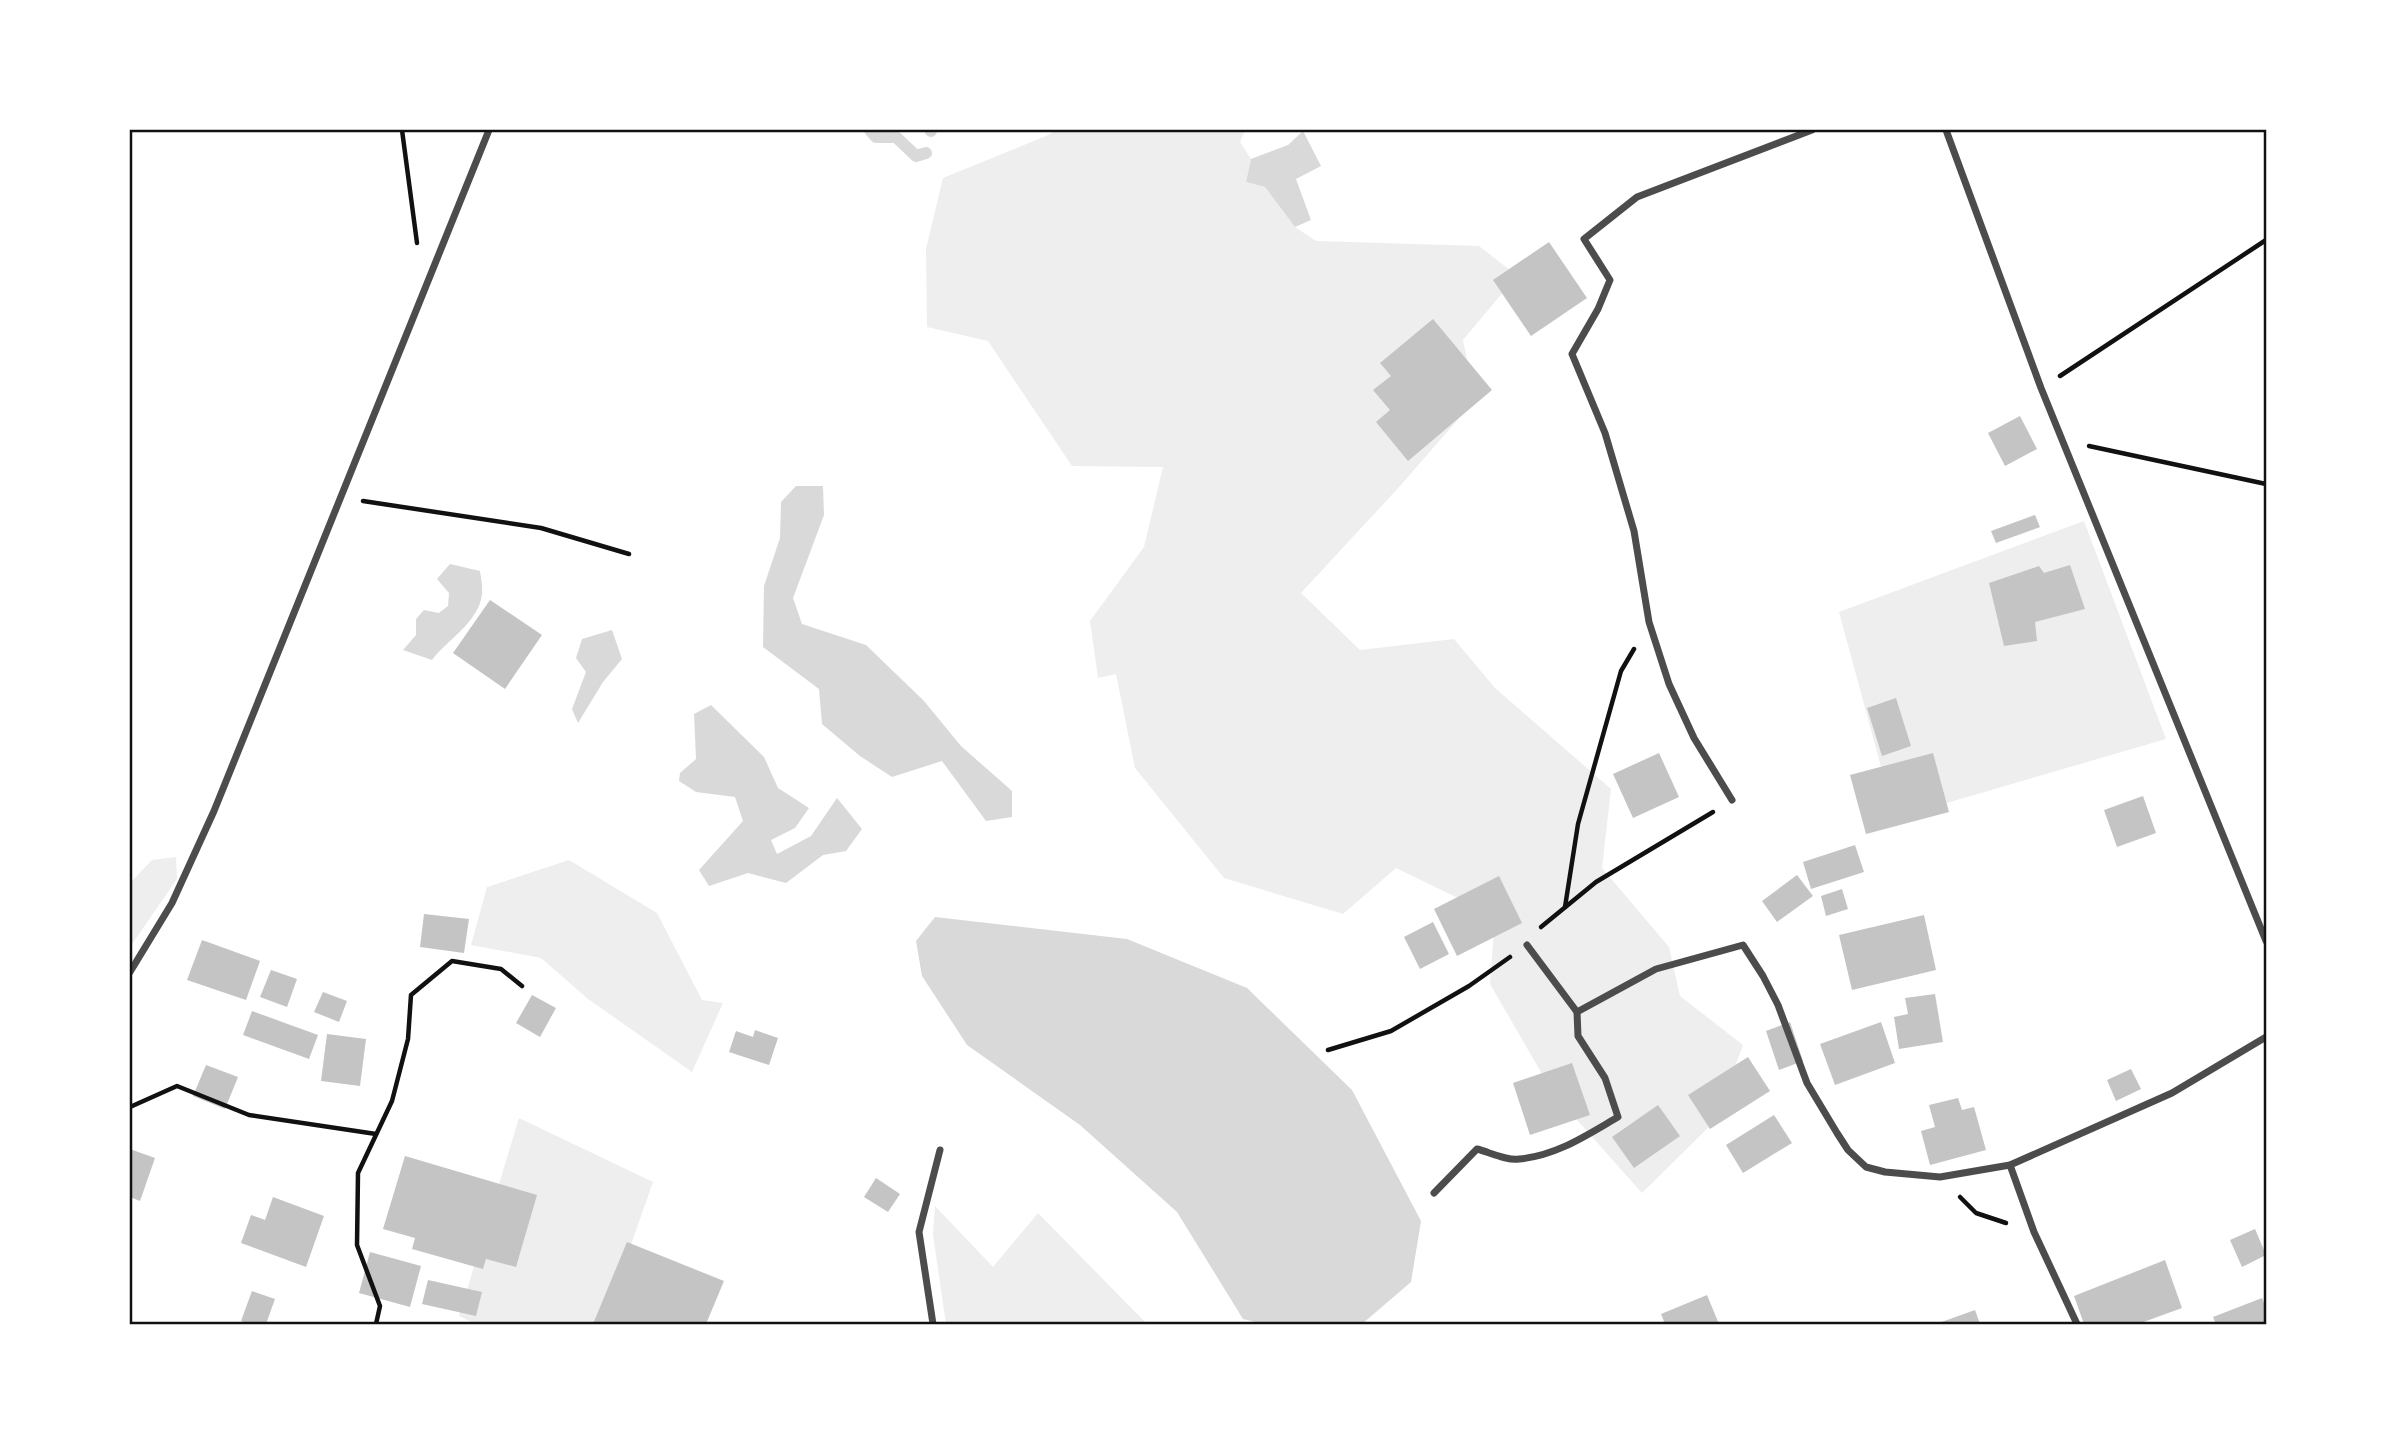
<svg xmlns="http://www.w3.org/2000/svg" width="2396" height="1454" viewBox="0 0 2396 1454" font-family="'Fira Sans Condensed',sans-serif">
	<rect width="100%" height="100%" fill="#fff"/>
	<!-- green -->
	<g fill="#eee">
		<polygon points="1057,130 1245,130 1240,142 1251,159 1246,182 1265,187 1295,227 1316,241 1479,246 1524,281 1504,291 1463,340 1475,400 1400,486 1301,593 1360,650 1454,639 1495,688 1611,789 1602,868 1669,947 1680,996 1743,1045 1715,1121 1642,1193 1553,1093 1490,984 1495,916 1396,868 1343,914 1224,878 1135,768 1116,674 1098,678 1090,621 1144,547 1163,467 1072,466 988,341 927,327 926,249 943,178 1046,136"/>
		<polygon points="2084,521 2166,739 1895,818 1839,612"/>
		<polygon points="176,857 177,879 130,947 130,883 152,860"/>
		<polygon points="569,860 657,913 702,1000 723,1003 692,1072 588,999 541,958 471,945 487,887"/>
		<polygon points="519,1118 653,1182 603,1324 476,1324 459,1316"/>
		<polygon points="935,1206 993,1267 1038,1213 1147,1324 946,1324 933,1235"/>
	</g>
	<!-- water -->
	<g fill="#d9d9d9">
		<polygon points="1303,131 1321,166 1296,179 1311,220 1295,227 1265,187 1246,182 1251,159 1288,145"/>
		<polygon points="796,486 823,486 824,515 793,598 802,624 866,645 924,701 961,746 1012,791 1012,817 986,821 942,761 892,777 860,756 822,724 819,689 763,647 764,586 780,538 781,502"/>
		<path d="M450,564L480,571C481,578 483,587 482,594C479,622 448,639 432,660L403,650L416,635V619L424,610L439,613L448,606L449,593L437,579Z"/>
		<polygon points="612,630 622,659 603,682 578,723 572,709 586,672 576,658 582,639"/>
		<polygon points="711,705 764,757 778,788 809,808 795,828 771,840 777,854 811,836 837,798 862,829 846,851 823,855 786,883 748,873 709,886 699,870 743,821 735,797 696,792 679,781 680,773 696,759 694,714"/>
		<polygon points="935,917 1127,939 1247,988 1352,1090 1421,1221 1411,1282 1362,1324 1264,1324 1243,1319 1177,1212 1080,1125 967,1045 922,976 916,941"/>
	</g>
	<g fill="none" stroke-linecap="round" stroke-linejoin="round">
		<!-- stream -->
		<g stroke="#d9d9d9" stroke-width="12">
			<polyline points="870,130 876,137 896,137 916,156 926,153"/>
			<polyline points="930,130 931,131"/>
		</g>
	</g>
	<!-- building -->
	<g fill="#c4c4c4">
		<polygon points="1549,242 1587,298 1531,336 1493,280"/>
		<polygon points="1433,319 1492,390 1408,461 1376,422 1390,410 1373,390 1391,376 1380,363"/>
		<polygon points="2020,416 2037,449 2005,466 1988,433"/>
		<polygon points="2035,515 2040,527 1996,543 1991,531"/>
		<polygon points="2070,565 2085,609 2035,622 2037,641 2004,646 1989,583 2039,566 2044,573"/>
		<polygon points="490,600 542,635 505,689 453,653"/>
		<polygon points="1896,698 1911,746 1882,756 1867,708"/>
		<polygon points="1659,753 1679,797 1633,818 1613,774"/>
		<polygon points="1933,753 1949,812 1866,834 1850,775"/>
		<polygon points="2143,796 2156,833 2117,847 2104,810"/>
		<polygon points="1855,845 1864,872 1811,889 1803,862"/>
		<polygon points="1797,875 1813,896 1777,922 1762,901"/>
		<polygon points="1499,876 1522,923 1457,956 1434,909"/>
		<polygon points="1842,889 1848,909 1826,916 1821,896"/>
		<polygon points="424,914 469,919 464,953 420,947"/>
		<polygon points="1924,915 1936,970 1852,990 1839,935"/>
		<polygon points="1433,922 1449,954 1420,969 1404,937"/>
		<polygon points="202,940 260,961 246,1000 187,980"/>
		<polygon points="271,970 297,979 287,1007 260,997"/>
		<polygon points="323,992 347,1001 339,1022 314,1012"/>
		<polygon points="1935,994 1943,1042 1899,1049 1894,1017 1908,1014 1905,998"/>
		<polygon points="532,995 556,1008 540,1037 516,1023"/>
		<polygon points="252,1011 318,1035 309,1059 243,1035"/>
		<polygon points="1790,1022 1803,1061 1779,1070 1766,1031"/>
		<polygon points="1881,1022 1895,1063 1835,1085 1820,1044"/>
		<polygon points="755,1030 778,1038 769,1065 729,1052 736,1031 753,1037"/>
		<polygon points="327,1034 366,1039 360,1086 321,1081"/>
		<polygon points="1748,1057 1770,1091 1710,1129 1688,1095"/>
		<polygon points="1572,1063 1590,1115 1530,1135 1513,1083"/>
		<polygon points="206,1065 238,1077 225,1109 193,1096"/>
		<polygon points="2131,1069 2141,1089 2116,1101 2107,1080"/>
		<polygon points="1958,1098 1962,1110 1974,1107 1986,1150 1930,1165 1921,1131 1935,1127 1929,1105"/>
		<polygon points="1658,1105 1680,1136 1634,1168 1612,1137"/>
		<polygon points="1774,1115 1792,1143 1743,1173 1726,1145"/>
		<polygon points="130,1149 155,1158 140,1201 130,1197"/>
		<polygon points="405,1156 537,1195 516,1267 486,1259 483,1269 412,1249 415,1238 383,1229"/>
		<polygon points="876,1178 900,1194 888,1212 864,1197"/>
		<polygon points="273,1197 324,1216 306,1267 241,1243 251,1215 265,1220"/>
		<polygon points="2255,1229 2266,1255 2242,1267 2230,1240"/>
		<polygon points="627,1242 724,1281 706,1324 593,1324"/>
		<polygon points="370,1252 421,1266 410,1307 359,1293"/>
		<polygon points="2165,1260 2182,1308 2138,1324 2084,1324 2074,1296"/>
		<polygon points="428,1280 482,1292 476,1316 422,1304"/>
		<polygon points="252,1291 275,1299 266,1324 249,1324 241,1321"/>
		<polygon points="1707,1295 1719,1324 1665,1324 1661,1314"/>
		<polygon points="2262,1298 2266,1308 2266,1324 2216,1324 2213,1317"/>
		<polygon points="1975,1310 1980,1324 1936,1324"/>
	</g>
	<g fill="none" stroke-linecap="round" stroke-linejoin="round">
		<!-- path -->
		<g stroke="#111" stroke-width="4.5">
			<polyline points="402,130 417,243"/>
			<polyline points="2060,376 2266,240"/>
			<polyline points="2089,446 2266,484"/>
			<polyline points="363,501 541,528 629,554"/>
			<polyline points="1565,907 1578,824 1621,671 1634,649"/>
			<polyline points="1541,927 1596,882 1713,812"/>
			<polyline points="1328,1050 1391,1031 1469,986 1510,957"/>
			<polyline points="130,1107 177,1086 249,1115 376,1134"/>
			<polyline points="1960,1197 1976,1213 2006,1223"/>
			<polyline points="376,1324 380,1306 357,1245 358,1173 392,1101 408,1039 411,995 452,961 501,969 522,986"/>
		</g>
		<!-- minor -->
		<g stroke="#4c4c4c" stroke-width="7">
			<polyline points="1946,130 2041,388 2266,941"/>
			<polyline points="1732,800 1694,738 1669,684 1649,622 1634,531 1605,433 1572,354 1598,309 1610,280 1584,239 1637,197 1812,130"/>
			<polyline points="1527,945 1577,1012 1656,969 1743,945 1763,976 1778,1005 1807,1083 1837,1133 1848,1150 1866,1167 1885,1172 1940,1177 2010,1165 2172,1093 2266,1037"/>
			<polyline points="130,972 172,903 214,811 489,130"/>
			<polyline points="2010,1165 2034,1232 2077,1324"/>
			<path d="M1434,1193L1477,1149C1489,1152 1507,1161 1519,1159C1556,1156 1587,1135 1618,1117L1605,1078L1578,1036L1577,1012"/>
			<polyline points="933,1324 919,1232 940,1150"/>
		</g>
	</g>
	<!-- border -->
	<rect width="2396" height="1454" fill="none" stroke="#ffffff" stroke-width="262"/>
	<rect x="131" y="131" width="2134" height="1192" fill="none" stroke="#111" stroke-width="2.5"/>
</svg>
